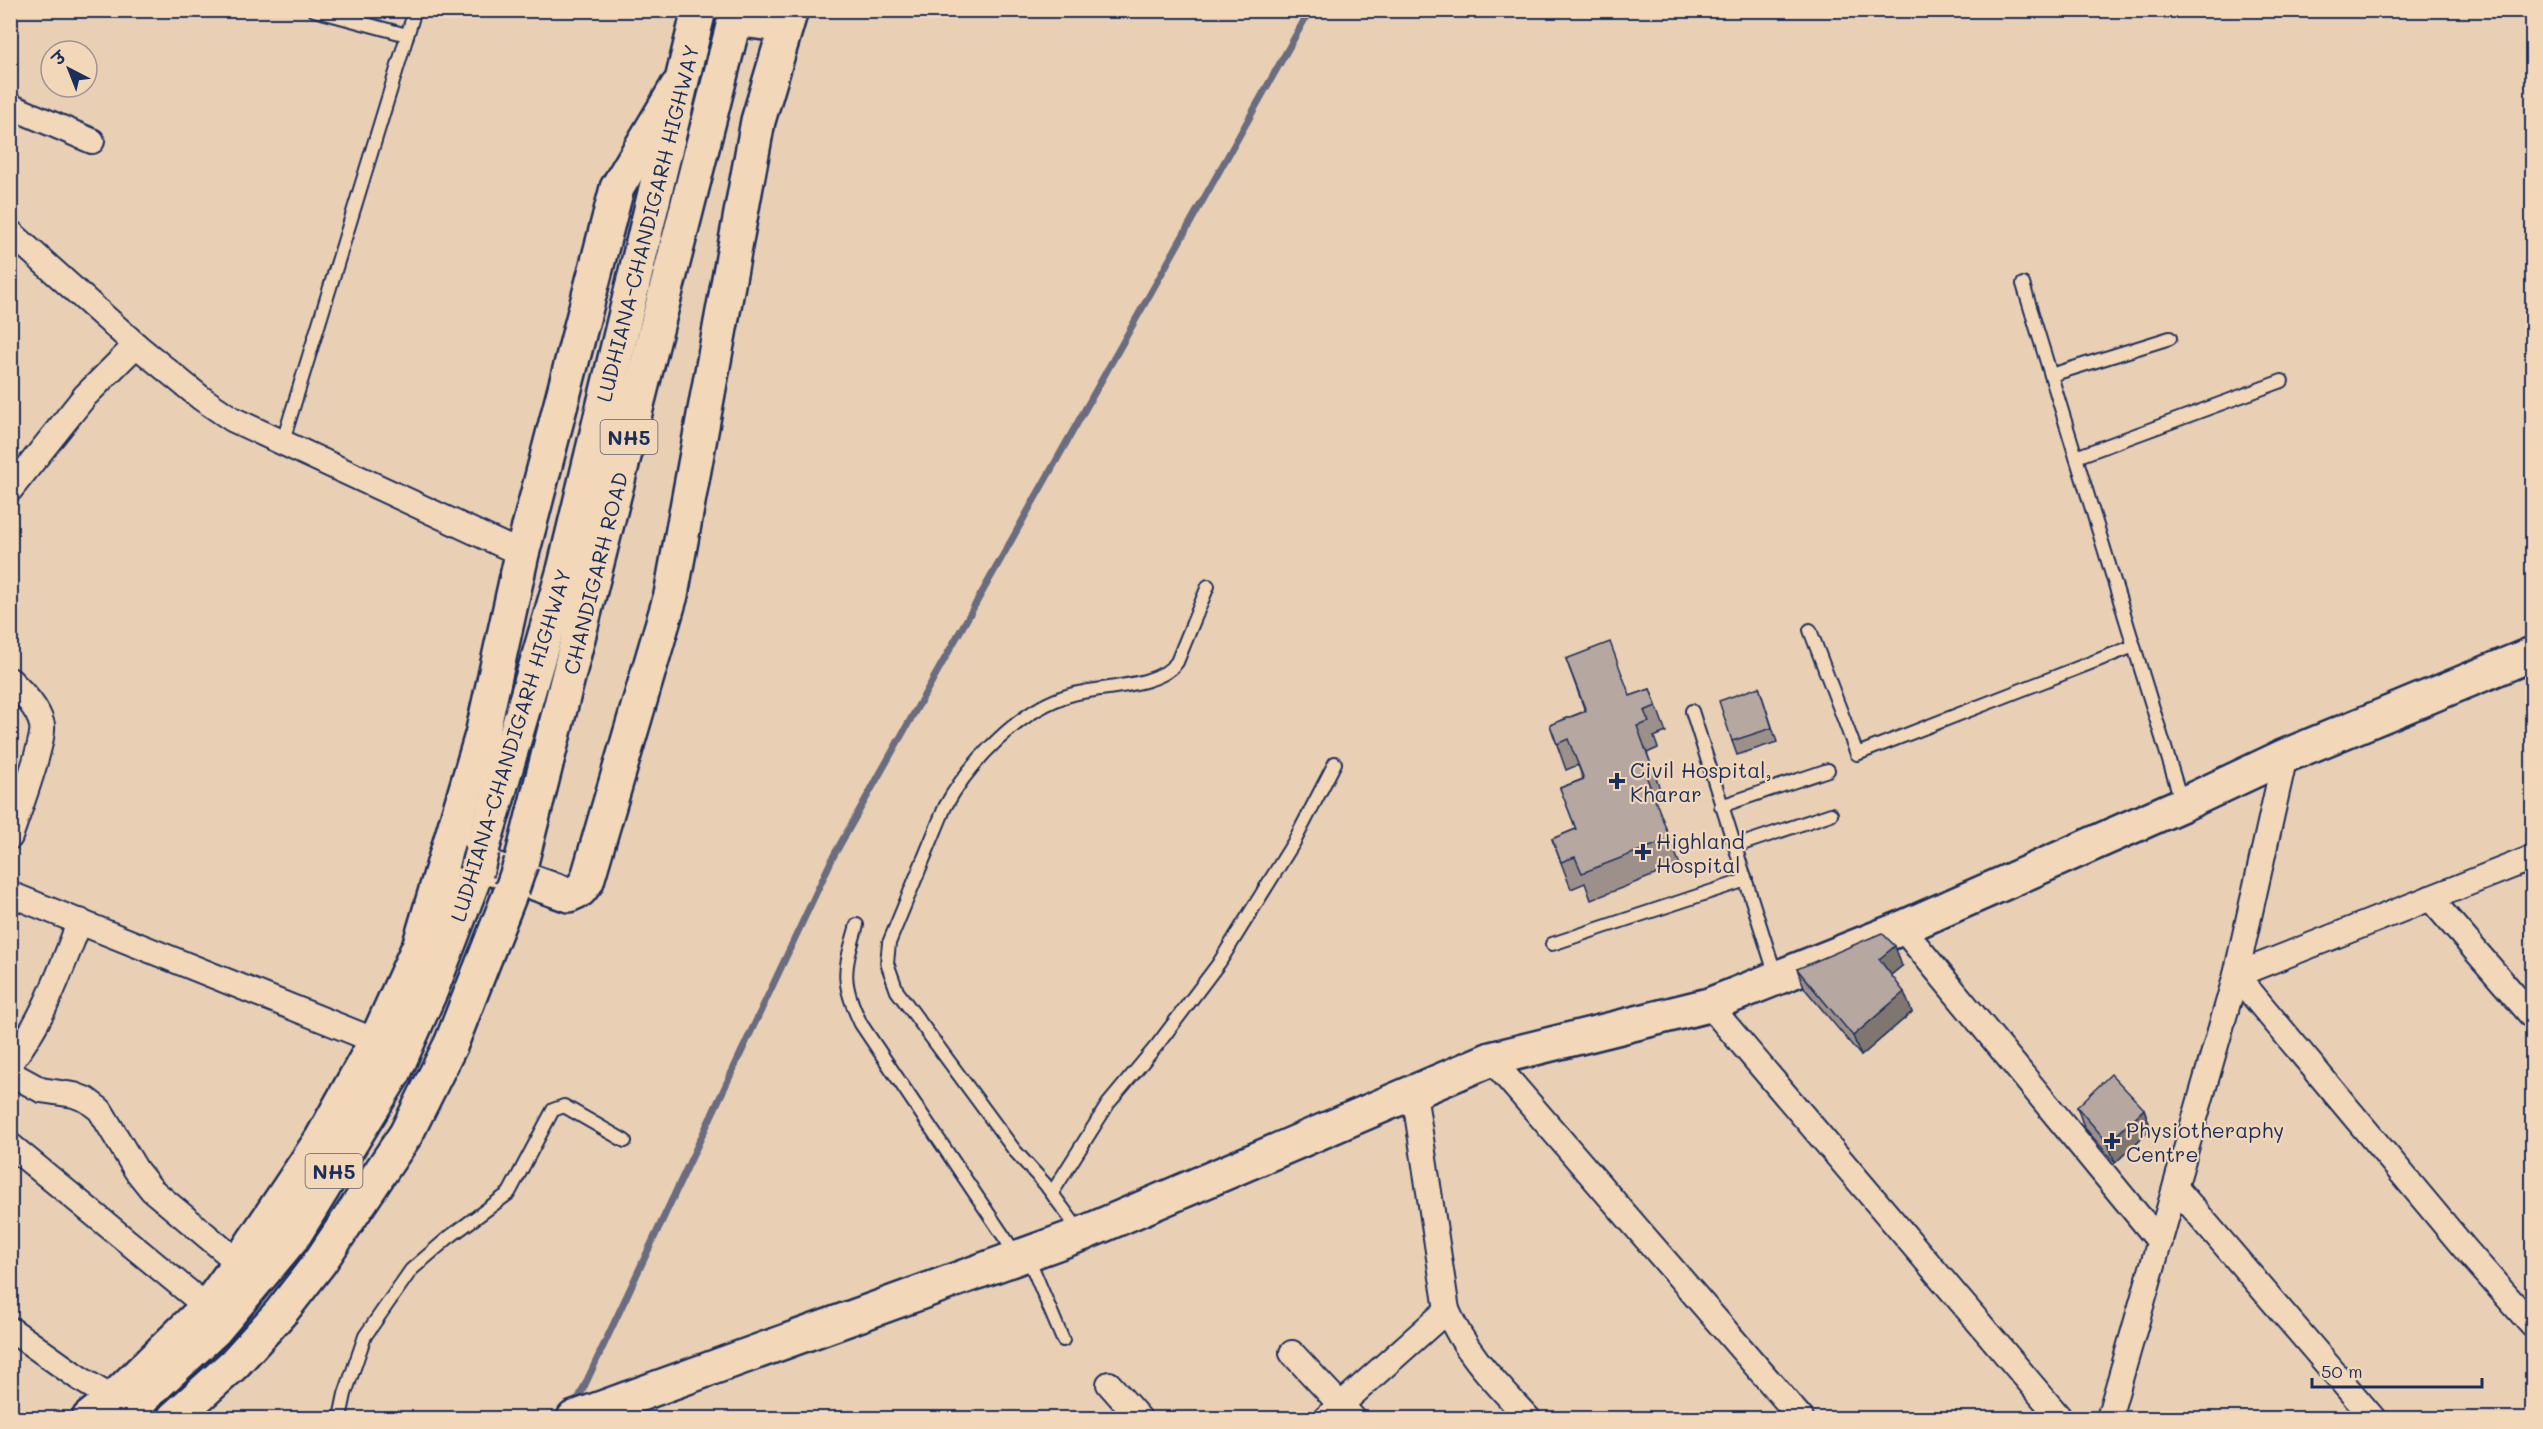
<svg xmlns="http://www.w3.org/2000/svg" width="2543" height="1429" viewBox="0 0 2543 1429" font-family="Mali,'Playpen Sans Deva',sans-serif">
	<rect width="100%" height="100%" fill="#e9d0b5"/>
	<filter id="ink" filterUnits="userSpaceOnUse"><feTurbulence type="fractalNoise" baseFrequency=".0167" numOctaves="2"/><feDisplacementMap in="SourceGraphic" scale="12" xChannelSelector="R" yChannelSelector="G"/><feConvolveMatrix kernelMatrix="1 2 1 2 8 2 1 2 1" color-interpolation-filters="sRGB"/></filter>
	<g filter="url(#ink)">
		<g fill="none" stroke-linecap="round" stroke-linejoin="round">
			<!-- stream -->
			<polyline stroke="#6b6d80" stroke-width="7" points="575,1406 833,857 1310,10"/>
			<!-- lane casing -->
			<g stroke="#1b2f5e" stroke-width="16">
				<g id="lane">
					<polyline points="314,10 407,35"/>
					<polyline points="2023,284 2182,803"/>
					<polyline points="2051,375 2170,338"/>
					<polyline points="282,444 415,10"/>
					<polyline points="2076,457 2282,381"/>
					<polyline points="1810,630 1857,754 2134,646"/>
					<polyline points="1692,711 1776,976"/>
					<polyline points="1721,806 1828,770"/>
					<polyline points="1736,846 1831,814"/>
					<path d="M857,925C844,970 840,981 861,1024L1017,1256"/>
					<polyline points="1552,944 1746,880"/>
					<polyline points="1052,1193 1108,1104 1158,1044 1219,963 1294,842 1335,763"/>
					<path d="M1081,1233L1045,1184L1015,1151L897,991L887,963L889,943L945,807C969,763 1020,709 1070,695C1100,686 1159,688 1177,662L1208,586"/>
					<polyline points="1027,1255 1063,1340"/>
					<polyline points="340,1418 345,1394 365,1336 411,1270 448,1238 509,1193 553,1110 564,1106 625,1141"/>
				</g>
			</g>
			<!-- street casing -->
			<g stroke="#1b2f5e" stroke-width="28">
				<g id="street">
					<polyline points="10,106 92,141"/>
					<polyline points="10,232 136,345 201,398 232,419 522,554"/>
					<polyline points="10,490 85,396 136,345"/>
					<path d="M10,680C23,693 38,708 42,725C45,741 17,816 10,837"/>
					<polyline points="2532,858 2236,975 2466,1250 2532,1325"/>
					<polyline points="10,894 376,1041"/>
					<polyline points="2430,898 2532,1016"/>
					<polyline points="1902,928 2160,1242"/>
					<polyline points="1709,1005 2060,1418"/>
					<polyline points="1491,1059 1801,1418"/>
					<path d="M10,1063C44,1020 60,971 80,921"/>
					<polyline points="10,1073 41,1090 74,1095 87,1100 100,1110 136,1170 152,1190 239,1263"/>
					<path d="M1414,1093L1447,1310C1465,1353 1497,1384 1528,1418"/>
					<polyline points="10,1145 207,1307"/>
					<polyline points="2176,1188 2373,1418"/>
					<polyline points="10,1329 79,1378 113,1399"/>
					<polyline points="1292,1353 1353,1418"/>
					<polyline points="1109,1384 1139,1418"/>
					<polyline points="1326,1418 1447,1310"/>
					<polyline points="2109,1418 2236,975 2285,756"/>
				</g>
			</g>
			<!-- secondary casing -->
			<g stroke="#1b2f5e" stroke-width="38">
				<g id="secondary">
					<polyline points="452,854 569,895 580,890 587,881 671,595 758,121 791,10"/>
					<polyline points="89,1418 113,1399 207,1307 239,1263 321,1140 376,1041 420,944 482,735 522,554 617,188 677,87"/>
					<polyline points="574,1418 1082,1234 1491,1059 1709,1005 1902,928 2183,804 2285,756 2532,654"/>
				</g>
			</g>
			<!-- highway casing -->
			<g stroke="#1b2f5e" stroke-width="38">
				<g id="highway">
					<polyline points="735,19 786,26"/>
					<polyline points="482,850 564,570 699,10"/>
					<polyline points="521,863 737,10"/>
					<polyline points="117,1418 140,1400 215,1330 293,1237 395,1071 431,990 476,873"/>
					<polyline points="174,1418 234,1364 281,1312 320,1262 406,1134 451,1044 512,889"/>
				</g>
			</g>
			<!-- lane -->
			<use href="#lane" stroke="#f2d7b9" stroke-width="12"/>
			<!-- street -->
			<use href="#street" stroke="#f2d7b9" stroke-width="24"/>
			<!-- secondary -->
			<use href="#secondary" stroke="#f2d7b9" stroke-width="33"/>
			<!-- highway -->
			<use href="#highway" stroke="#f2d7b9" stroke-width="33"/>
			<!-- highway-bridge casing -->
			<g stroke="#1b2f5e" stroke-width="38" stroke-linecap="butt">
				<g id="highway-bridge">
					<polyline points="476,873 482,850"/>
					<polyline points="512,889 521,863"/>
				</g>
			</g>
			<!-- highway-bridge -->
			<use href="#highway-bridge" stroke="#f2d7b9" stroke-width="33"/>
		</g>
		<!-- wall -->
		<g fill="#9d908a" stroke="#1b2f5e" stroke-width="1.5">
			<polygon points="1566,659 1630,696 1650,689 1666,732 1654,737 1658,748 1647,753 1663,797 1655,800 1680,865 1591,900 1585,883 1571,889 1552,839 1576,829 1560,788 1583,779 1578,765 1566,770 1550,725 1585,711"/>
			<polygon points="1759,687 1777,742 1737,755 1732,741"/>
			<polygon points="1902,966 1891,975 1912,1012 1861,1056 1805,989 1797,969"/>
			<polygon points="2077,1107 2144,1109 2151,1129 2115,1163 2084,1127"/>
		</g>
		<!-- shaded-wall -->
		<g fill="#7f7670" stroke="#1b2f5e" stroke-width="1.5">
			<polygon points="1895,946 1902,966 1886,979 1879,959"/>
			<polygon points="1904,992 1912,1012 1861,1056 1853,1036"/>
			<polygon points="2144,1109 2151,1129 2115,1163 2108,1143"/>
		</g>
		<!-- building -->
		<g fill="#b6a8a0" stroke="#1b2f5e" stroke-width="1.5">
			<polygon points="1610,642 1630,696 1650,689 1656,706 1644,711 1649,722 1637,726 1653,770 1645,773 1670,839 1582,873 1575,857 1561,862 1552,839 1576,829 1560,788 1584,779 1568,739 1557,744 1550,725 1586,711 1566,659"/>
			<polygon points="1759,687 1772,728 1732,741 1719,701"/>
			<polygon points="1882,933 1895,946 1879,959 1904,992 1853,1036 1797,969"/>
			<polygon points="2111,1074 2144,1109 2108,1143 2077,1107"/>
		</g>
	</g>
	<!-- markers -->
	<g fill="#1b2f5e" stroke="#f2d7b9" stroke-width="2">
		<path d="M1614 772h6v6h6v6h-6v6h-6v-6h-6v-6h6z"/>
		<path d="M1640 843h6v6h6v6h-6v6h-6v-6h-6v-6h6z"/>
		<path d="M2109 1132h6v6h6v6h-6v6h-6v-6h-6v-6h6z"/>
	</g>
	<g text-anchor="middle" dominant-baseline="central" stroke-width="4.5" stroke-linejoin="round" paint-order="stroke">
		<!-- shield labels -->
		<g fill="#f2d7b9" stroke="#5c6179" stroke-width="1.5">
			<rect x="600.5" y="420" width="57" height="34" rx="4.5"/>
			<rect x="305.5" y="1154" width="57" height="34" rx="4.5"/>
		</g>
		<g font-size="20" font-weight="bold" fill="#1b2f5e">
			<text x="629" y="437">NH5</text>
			<text x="334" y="1171">NH5</text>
		</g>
		<!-- street labels -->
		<g font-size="21" fill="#1b2f5e" stroke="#f2d7b9">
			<text transform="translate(647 223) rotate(-76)">LUDHIANA-CHANDIGARH HIGHWAY</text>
			<text transform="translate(595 573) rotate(-76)">CHANDIGARH ROAD</text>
			<text transform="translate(510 745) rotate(-73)">LUDHIANA-CHANDIGARH HIGHWAY</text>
		</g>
		<!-- poi labels -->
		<g font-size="21" fill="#1b2f5e" stroke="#f2d7b9" text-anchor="start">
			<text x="1630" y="769">Civil Hospital,<tspan x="1630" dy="24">Kharar</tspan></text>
			<text x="1656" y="840">Highland<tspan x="1656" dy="24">Hospital</tspan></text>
			<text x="2126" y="1129">Physiotheraphy<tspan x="2126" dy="24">Centre</tspan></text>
		</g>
	</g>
	<!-- margin -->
	<rect width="2543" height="1429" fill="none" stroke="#f2d7b9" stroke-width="36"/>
	<rect x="18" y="18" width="2507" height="1393" fill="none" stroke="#1b2f5e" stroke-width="2" filter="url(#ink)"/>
	<!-- north arrow -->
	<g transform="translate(69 69) rotate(318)"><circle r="28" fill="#f2d7b9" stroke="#9c9495" stroke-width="1.5"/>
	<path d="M0-4.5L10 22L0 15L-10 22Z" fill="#1b2f5e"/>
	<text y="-9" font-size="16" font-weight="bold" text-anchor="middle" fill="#1b2f5e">उ</text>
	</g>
	<!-- scale -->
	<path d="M2312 1378v9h170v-9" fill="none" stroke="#1b2f5e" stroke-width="3"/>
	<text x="2321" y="1378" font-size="18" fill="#1b2f5e" stroke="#f2d7b9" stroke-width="4.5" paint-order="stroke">50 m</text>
</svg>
